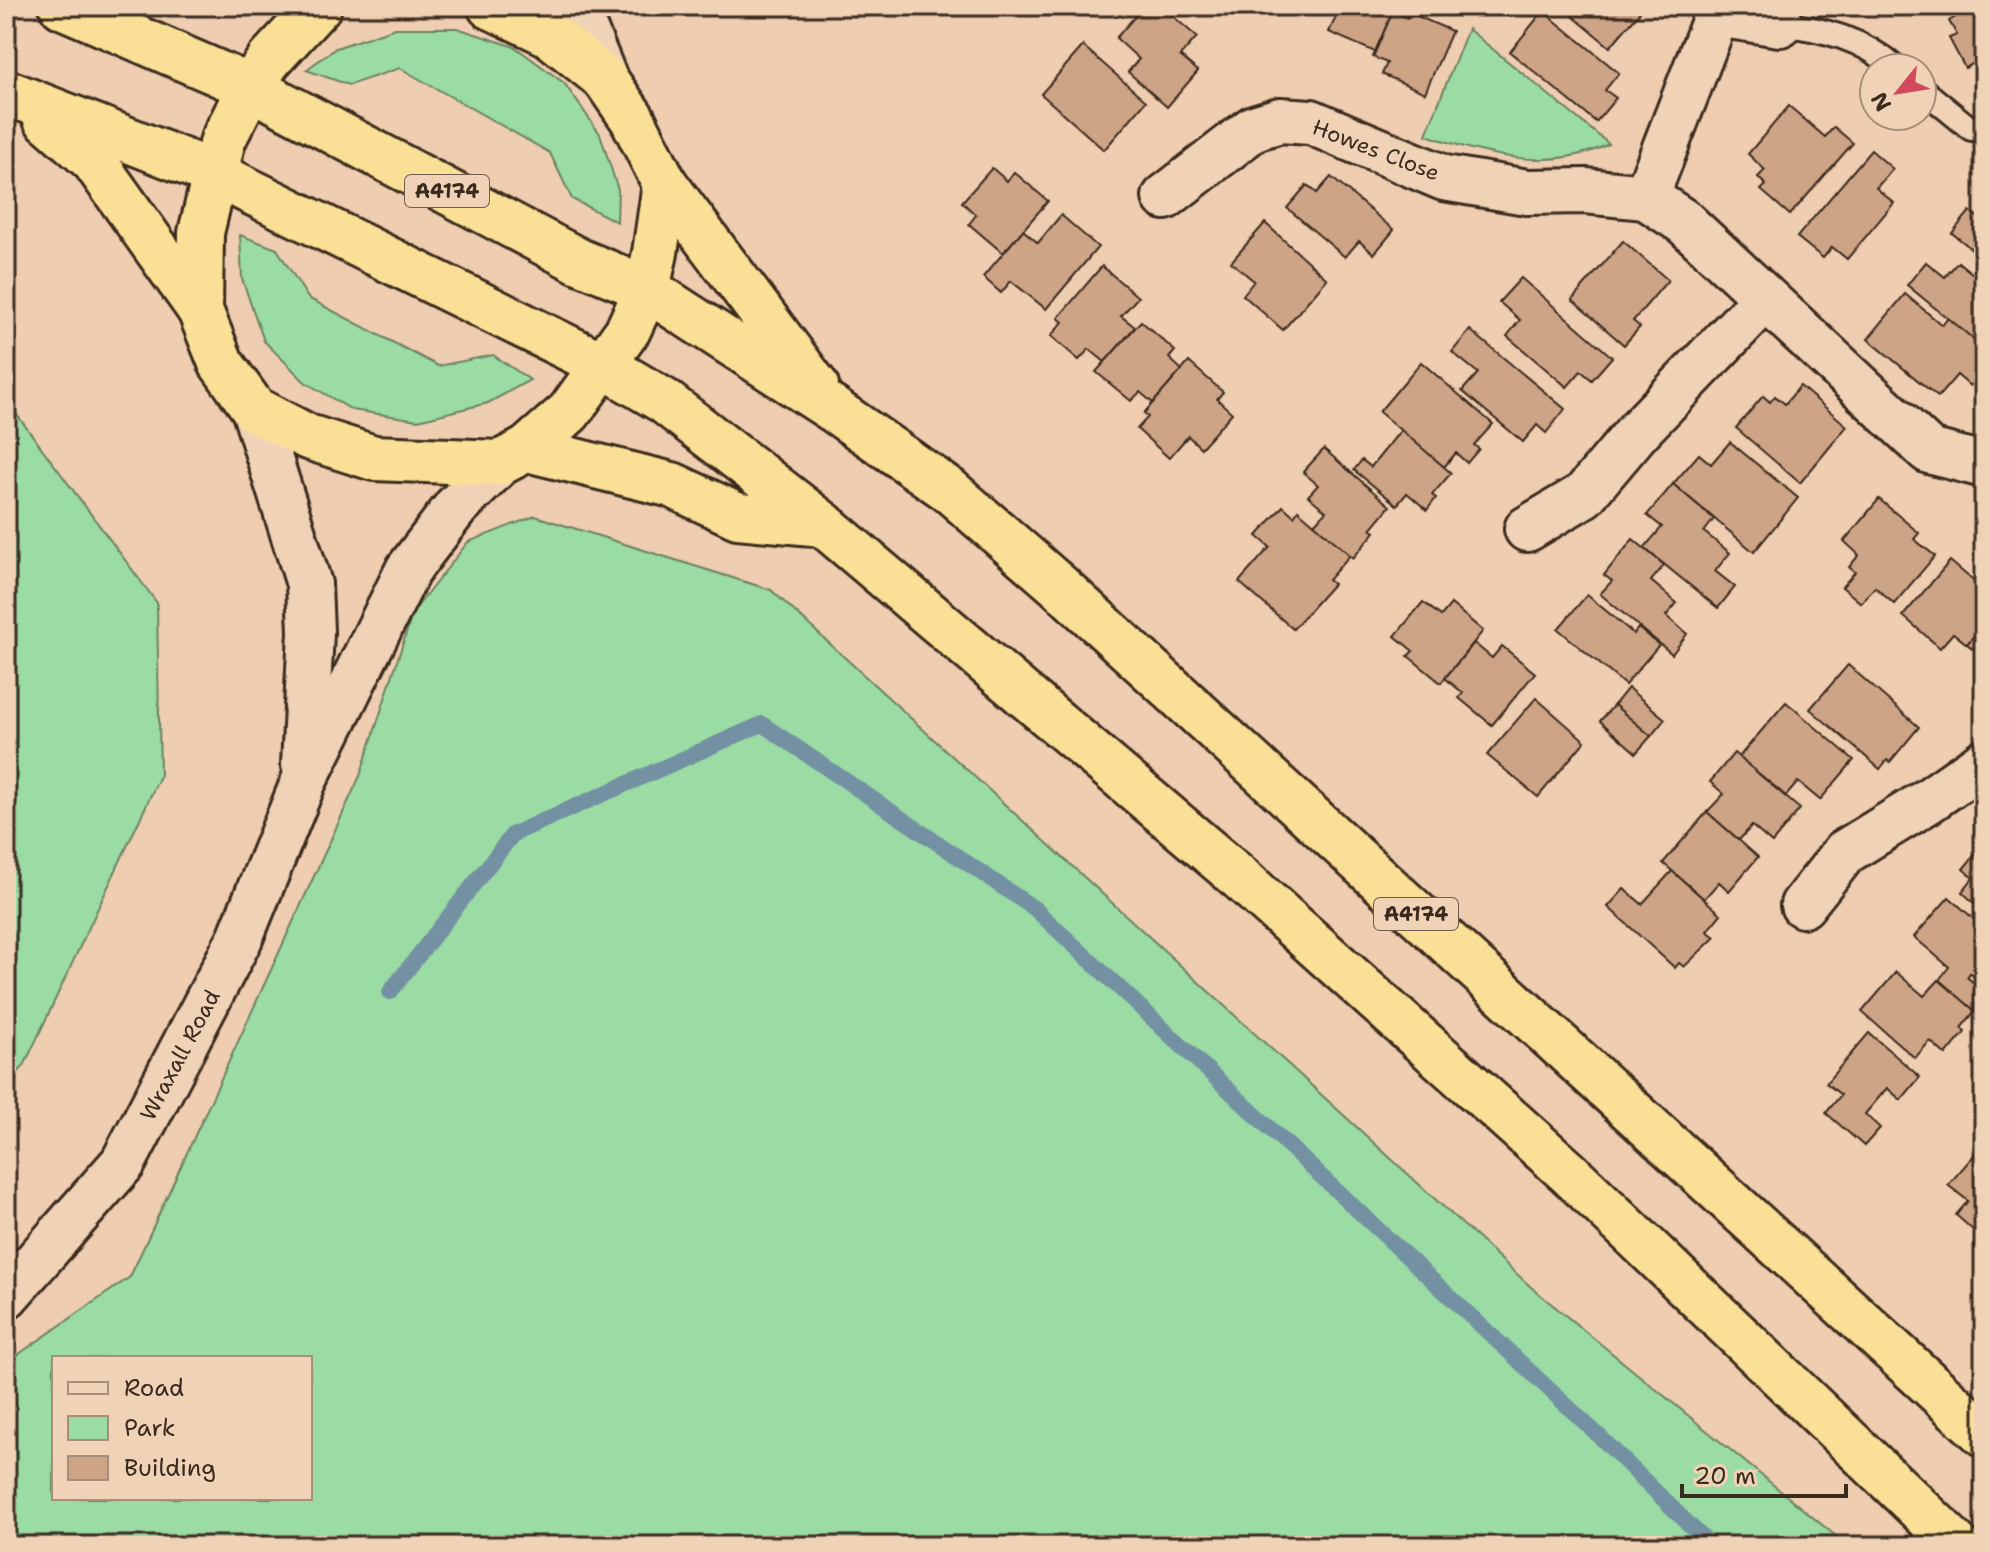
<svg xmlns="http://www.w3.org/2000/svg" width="1990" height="1552" viewBox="0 0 1990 1552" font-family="'Shantell Sans',sans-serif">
	<rect width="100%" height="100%" fill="#efcdb0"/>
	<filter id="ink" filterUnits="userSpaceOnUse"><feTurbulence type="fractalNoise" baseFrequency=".0125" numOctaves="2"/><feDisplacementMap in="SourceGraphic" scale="16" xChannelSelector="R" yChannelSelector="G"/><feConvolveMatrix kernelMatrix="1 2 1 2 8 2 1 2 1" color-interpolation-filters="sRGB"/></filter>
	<g filter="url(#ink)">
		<!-- green -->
		<g fill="#9bdba4" stroke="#6b8261" stroke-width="2" fill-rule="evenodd">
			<polygon points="395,28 457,28 515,47 564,83 600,134 618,190 617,222 572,199 550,153 400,68 349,85 306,70 336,48"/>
			<path d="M1468,29L1609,144C1547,173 1487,155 1426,135Z"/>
			<polygon points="240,235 277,249 308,298 438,366 493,355 530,380 488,403 418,420 352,410 305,382 264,341 242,279"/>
			<polygon points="6,400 157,603 160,776 24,1066 6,1086"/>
			<path d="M535,516L771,590L1532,1288L1848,1546H6V1363L130,1277L360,776L413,612L468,542ZM310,1358V1498H54V1358Z"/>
		</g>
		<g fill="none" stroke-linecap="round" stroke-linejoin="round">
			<!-- stream -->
			<polyline stroke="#7391a2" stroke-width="16" points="390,992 513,834 762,724 1035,909 1596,1433 1711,1546"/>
		</g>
		<!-- building -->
		<g fill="#cea487" stroke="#3b2a1e" stroke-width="2">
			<polygon points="1144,6 1161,6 1197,37 1180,56 1198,71 1167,107 1128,72 1139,59 1116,38"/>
			<polygon points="1341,6 1395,6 1375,52 1329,32"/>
			<polygon points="1565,6 1645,6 1610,47 1563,8"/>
			<polygon points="1954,6 1984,6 1984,57 1965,68 1949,38 1957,35 1949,21 1959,15"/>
			<polygon points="1393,11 1407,18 1410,13 1452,31 1425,93 1382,74 1387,63 1373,57"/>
			<polygon points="1543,11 1619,73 1605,90 1616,98 1596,122 1510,52"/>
			<polygon points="1083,46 1146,101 1104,150 1041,94"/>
			<polygon points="1789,106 1825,137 1834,127 1853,143 1790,215 1761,190 1766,185 1758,177 1765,170 1748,154"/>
			<polygon points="1871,150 1893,169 1876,188 1894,203 1847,259 1832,247 1823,258 1797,237"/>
			<polygon points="992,168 1007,181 1014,172 1048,201 1003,253 969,224 976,215 962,202"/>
			<polygon points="1331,177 1394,230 1374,254 1359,241 1345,257 1287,208 1307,185 1317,193"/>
			<polygon points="1970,211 1984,222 1984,259 1952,233"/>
			<polygon points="1061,215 1098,247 1046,309 1011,281 1001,293 983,277 1023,230 1038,243"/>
			<polygon points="1265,223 1327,279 1283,330 1243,295 1254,281 1231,262"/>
			<polygon points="1623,241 1668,280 1633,321 1640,327 1624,345 1572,300"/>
			<polygon points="1926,262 1945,277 1958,262 1984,283 1984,348 1907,285"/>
			<polygon points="1102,266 1138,297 1121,316 1135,327 1105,362 1089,349 1079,360 1051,336 1063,322 1058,318"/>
			<polygon points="1521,278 1612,357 1592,380 1581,371 1567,387 1507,336 1520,320 1499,302"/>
			<polygon points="1905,294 1942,325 1948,318 1984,348 1984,369 1970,386 1957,375 1938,397 1868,339"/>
			<polygon points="1141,321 1175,351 1169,358 1182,370 1153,403 1140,392 1131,401 1096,372"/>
			<polygon points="1470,330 1565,409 1546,433 1537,425 1523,442 1462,391 1478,373 1452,352"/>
			<polygon points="1189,362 1223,392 1217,399 1232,413 1201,448 1188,436 1169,458 1137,429 1148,417 1144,413"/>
			<polygon points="1421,362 1493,424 1474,445 1479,449 1467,463 1456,453 1444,467 1379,412"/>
			<polygon points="1800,386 1847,426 1800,483 1736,428 1763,396 1770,402 1775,396 1785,404"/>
			<polygon points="1401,430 1451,473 1432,495 1436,498 1427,510 1407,493 1397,505 1354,470 1362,460 1371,467"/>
			<polygon points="1730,442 1798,498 1754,552 1673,484 1699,454 1711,464"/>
			<polygon points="1324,449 1390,506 1371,529 1375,532 1353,558 1314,524 1326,511 1308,496 1318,485 1303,472"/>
			<polygon points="1673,484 1714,519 1704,532 1730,553 1715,571 1735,587 1718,608 1644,548 1662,527 1647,515"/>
			<polygon points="1879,499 1919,533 1914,539 1935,556 1894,604 1875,587 1861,603 1842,587 1855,572 1849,567 1859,555 1844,541"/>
			<polygon points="1283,506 1294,516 1298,510 1350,555 1328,580 1333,584 1293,629 1239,582 1270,547 1257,536"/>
			<polygon points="1633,539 1664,565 1651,581 1677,603 1666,616 1687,634 1672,654 1600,594 1612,581 1604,575"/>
			<polygon points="1950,561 1984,590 1984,624 1967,644 1953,633 1940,648 1903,616"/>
			<polygon points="1587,595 1634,634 1638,628 1659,645 1625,685 1558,629"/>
			<polygon points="1423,602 1441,616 1451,604 1483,631 1441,683 1408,656 1413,651 1395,636"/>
			<polygon points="1984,624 1984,657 1967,644"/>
			<polygon points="1474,643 1492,658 1502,646 1535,673 1492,725 1459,698 1463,693 1445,678"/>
			<polygon points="1848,665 1919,727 1890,762 1887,760 1880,769 1810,709"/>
			<polygon points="1628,688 1665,719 1651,736 1614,705"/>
			<polygon points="1536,698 1585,741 1538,797 1487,755"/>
			<polygon points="1786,702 1854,760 1820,800 1798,782 1786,796 1739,757"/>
			<polygon points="1614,705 1651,736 1636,753 1600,721"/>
			<polygon points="1734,753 1800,809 1772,843 1752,826 1739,840 1707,812 1724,794 1710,782"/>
			<polygon points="1707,812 1758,857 1729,891 1719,882 1704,899 1663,863"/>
			<polygon points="1984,844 1984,912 1962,892 1973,878 1963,869"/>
			<polygon points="1672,871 1721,914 1707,931 1715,937 1684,967 1679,963 1675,968 1608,907 1624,889 1642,904"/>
			<polygon points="1949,897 1984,928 1984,983 1970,973 1967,977 1984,992 1984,1001 1975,1011 1939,980 1949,967 1914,937"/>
			<polygon points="1896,972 1924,996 1939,980 1975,1011 1961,1028 1965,1032 1946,1055 1930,1041 1915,1058 1862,1012"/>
			<polygon points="1869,1033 1920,1077 1901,1100 1887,1088 1865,1114 1880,1128 1864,1146 1826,1113 1841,1095 1826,1083"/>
			<polygon points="1982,1146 1984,1148 1984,1240 1956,1215 1968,1201 1948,1185"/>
		</g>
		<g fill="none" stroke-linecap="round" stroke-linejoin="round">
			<!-- lane casing -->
			<g stroke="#3b2a1e" stroke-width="28">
				<g id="lane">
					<path d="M1780,24C1824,29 1862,39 1896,68"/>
					<polyline points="1922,89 1971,129"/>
				</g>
			</g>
			<!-- street casing -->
			<g stroke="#3b2a1e" stroke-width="50">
				<g id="street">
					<polyline points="1717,14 1780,24"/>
					<polyline points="1165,197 1254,128 1280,120 1311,122 1444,178 1527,192 1585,191 1646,197 1684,222 1929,451 1984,465"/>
					<polyline points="1646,197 1717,14 1718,6"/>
					<polyline points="1527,529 1584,495 1638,431 1764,300"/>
					<polyline points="1803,905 1845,852 1928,801 1984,762"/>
				</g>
			</g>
			<!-- secondary casing -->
			<g stroke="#3b2a1e" stroke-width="50">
				<g id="secondary">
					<polyline points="575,6 605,79"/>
					<polyline points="254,409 309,584 311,632 304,764"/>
					<polyline points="6,1296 123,1163 240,938 303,783 408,570 456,507 500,463"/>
				</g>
			</g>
			<!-- highway casing -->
			<g stroke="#3b2a1e" stroke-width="50">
				<g id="highway">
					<polyline points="62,6 250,87 579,261 647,289 834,410 949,490 1058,585 1984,1434"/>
					<polyline points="319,6 269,60 250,87 223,140 201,233 200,310 221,363 254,409 308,437 374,458 500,463 527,449 569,412 628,330 647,289 655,253 665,184"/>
					<polyline points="490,6 549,34 605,79 632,118 665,184 816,386"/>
					<polyline points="6,92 213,173 603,365 664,401 823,524 1239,877 1569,1173 1958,1546"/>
					<polyline points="46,119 94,161 200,310"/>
					<polyline points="527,449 672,485 738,516 823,524"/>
				</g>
			</g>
			<!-- lane -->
			<use href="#lane" stroke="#f0d3b7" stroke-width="22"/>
			<!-- street -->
			<use href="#street" stroke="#f0d3b7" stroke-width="44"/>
			<!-- secondary -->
			<use href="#secondary" stroke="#f0d3b7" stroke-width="44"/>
			<!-- highway -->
			<use href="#highway" stroke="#fadf96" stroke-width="44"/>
		</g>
	</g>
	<g text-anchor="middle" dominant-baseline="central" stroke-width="8" stroke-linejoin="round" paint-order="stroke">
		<!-- shield labels -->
		<g fill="#f0d3b7" stroke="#715d4c" stroke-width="2">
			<rect x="405" y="175" width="84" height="32" rx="6"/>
			<rect x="1374" y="898" width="84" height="32" rx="6"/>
		</g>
		<g font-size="20" font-weight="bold" fill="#3b2a1e">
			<text x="447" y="191">A4174</text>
			<text x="1416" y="914">A4174</text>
		</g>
		<!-- street labels -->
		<g font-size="22" fill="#3b2a1e" stroke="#f0d3b7">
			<text transform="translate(1376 150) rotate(21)">Howes Close</text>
			<text transform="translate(180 1055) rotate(-62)">Wraxall Road</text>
		</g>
	</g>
	<!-- margin -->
	<rect width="1990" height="1552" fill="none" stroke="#f0d3b7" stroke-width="32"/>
	<rect x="16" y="16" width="1958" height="1520" fill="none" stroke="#3b2a1e" stroke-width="3" filter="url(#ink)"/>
	<!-- legend -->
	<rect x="52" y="1356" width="260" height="144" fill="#f0d3b7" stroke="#a88f7a" stroke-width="2"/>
	<rect x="68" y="1382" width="40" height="12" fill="#f0d3b7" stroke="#a88f7a" stroke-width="2"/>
	<text x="124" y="1396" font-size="24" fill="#3b2a1e">Road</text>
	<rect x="68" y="1416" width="40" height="24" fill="#9bdba4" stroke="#a88f7a" stroke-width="2"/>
	<text x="124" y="1436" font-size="24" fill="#3b2a1e">Park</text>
	<rect x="68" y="1456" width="40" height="24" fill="#cea487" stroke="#a88f7a" stroke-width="2"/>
	<text x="124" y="1476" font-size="24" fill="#3b2a1e">Building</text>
	<!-- north arrow -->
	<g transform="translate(1898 92) rotate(240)"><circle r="38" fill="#f0d3b7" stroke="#a88f7a" stroke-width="2"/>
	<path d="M0-6L14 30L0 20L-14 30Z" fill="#d1495b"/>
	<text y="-12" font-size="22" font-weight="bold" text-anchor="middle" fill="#3b2a1e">N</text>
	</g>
	<!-- scale -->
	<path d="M1682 1484v12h164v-12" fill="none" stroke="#3b2a1e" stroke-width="4"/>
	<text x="1694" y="1484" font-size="24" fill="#3b2a1e" stroke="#f0d3b7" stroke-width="6" paint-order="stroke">20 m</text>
</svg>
